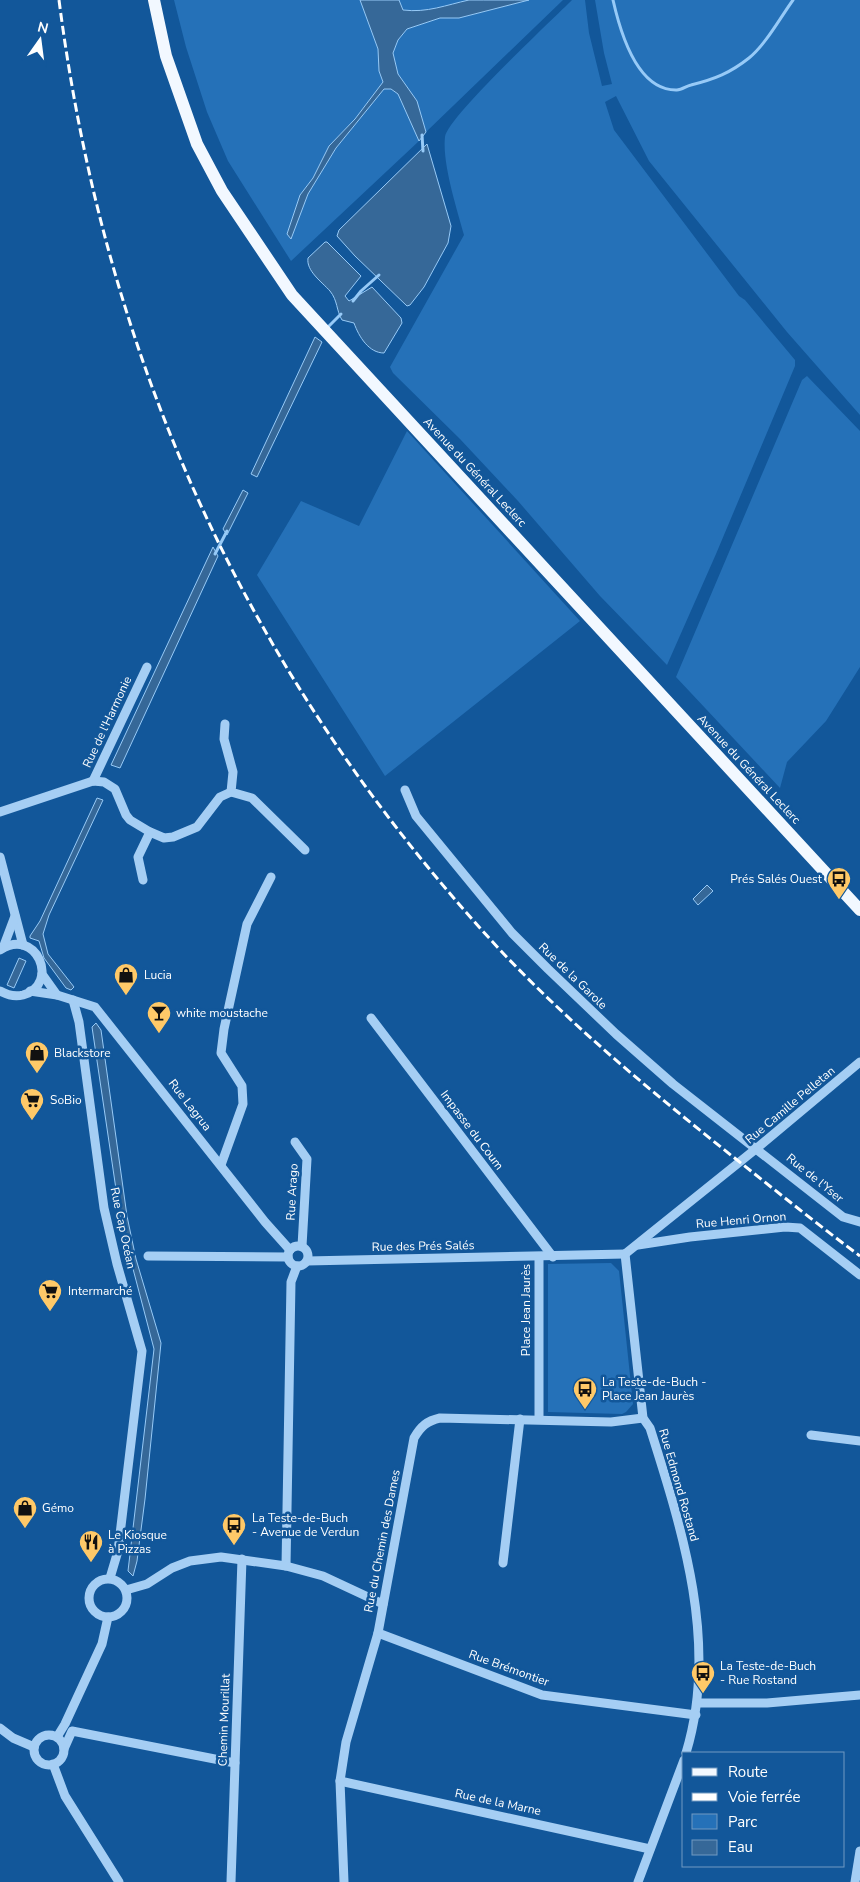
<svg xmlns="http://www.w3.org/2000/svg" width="860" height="1882" viewBox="0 0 860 1882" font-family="'Nunito Sans',sans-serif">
	<rect width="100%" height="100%" fill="#12579a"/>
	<!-- green -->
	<g fill="#2571b8">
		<polygon points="174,0 360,0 378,49 379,71 383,82 355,119 329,146 313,178 300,195 291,238 308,194 336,148 384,89 391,89 398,93 419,141 291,261 228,161 207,112 186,47"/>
		<path d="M399,0H470C448,6 426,13 403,10Z"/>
		<polygon points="529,0 563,0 426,132 417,101 398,74 393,53 398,40 407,29 440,18 459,18"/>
		<path d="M572,0H585L589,33L602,86L612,84L604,53L595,0H860V415L787,332L649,161L616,96L605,102L614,130L739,296L745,300L795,360V366L716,554L667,665L600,596L518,501L460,439L393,373L390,367L464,235C457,209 442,163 445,137C447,118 552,20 572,0Z"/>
		<polygon points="807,376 860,431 860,667 826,721 787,762 780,788 676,677 802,380"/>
		<polygon points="407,431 580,621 385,776 257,575 301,501 359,526"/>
		<polygon points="611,1263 619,1271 633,1404 626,1412 622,1414 548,1412 548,1264"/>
	</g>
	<!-- water -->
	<g fill="#366898" stroke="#97caf7">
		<path d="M360,0H399L403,10C427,13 446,5 469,0C488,0 510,0 529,0L459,18H440L407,29L398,40L393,53L398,74L417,101L426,132L419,141L398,94L391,89H384L336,148L308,194L291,239L287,234L300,195L313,178L329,146L355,119L383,82L379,71L378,49Z"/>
		<polygon points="427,144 451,226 448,243 424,287 410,305 407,306 355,256 337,236 339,230"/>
		<path d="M325,242H327L361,276L345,296L349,301L372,287L401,318L402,323L384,353C369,353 359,337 354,323L342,320C336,310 338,301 330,291C322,282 306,271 308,258Z"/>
		<polygon points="315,337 322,342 257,477 251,474"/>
		<polygon points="243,490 248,493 227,535 223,529"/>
		<polygon points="213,547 218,556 120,768 111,765"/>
		<polygon points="97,798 103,800 49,915 43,934 48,954 74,987 71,990 66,988 44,958 39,941 30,938 30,936 40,921"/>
		<polygon points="707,885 713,891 698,905 693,899"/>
		<polygon points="19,958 26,961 14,988 7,985"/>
		<polygon points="96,1023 101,1030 127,1216 136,1259 161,1343 145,1499 137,1561 133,1576 128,1571 154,1349 121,1223 92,1027"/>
	</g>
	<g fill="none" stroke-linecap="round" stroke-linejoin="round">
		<!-- stream -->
		<g stroke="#97caf7" stroke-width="3">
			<path d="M613,0C620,31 637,91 677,90C682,90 686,86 691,85C715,79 730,73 749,58C766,44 780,18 793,0"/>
			<polyline points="422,135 423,151"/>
			<polyline points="353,301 361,291 379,275"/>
			<polyline points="327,328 341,314"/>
			<polyline points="215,554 227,531"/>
		</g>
		<!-- minor -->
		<g stroke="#a5cef4" stroke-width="9">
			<polyline points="225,724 224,739 233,772 231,792 252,798 305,850"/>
			<polyline points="93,781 147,667"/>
			<polyline points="405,790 416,816 512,933 548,969 616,1034 673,1084 843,1217 860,1222"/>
			<polyline points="0,812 93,781 104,782 115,789 126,815 130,820 150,832 138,857 143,880"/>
			<polyline points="150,832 164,838 173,837 197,827 220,797 231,792"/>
			<polyline points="0,857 23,945"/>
			<polyline points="3,948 15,916"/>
			<path d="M0,950C36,926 61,984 23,995C15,997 7,995 0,991"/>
			<polyline points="42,974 57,995"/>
			<polyline points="30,991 57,995 95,1007 265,1222 290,1250"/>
			<polyline points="73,1000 79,1022 104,1208 117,1264 142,1351 118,1551 110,1578"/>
			<polyline points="371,1018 553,1257"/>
			<polyline points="295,1142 307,1159 302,1246"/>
			<polyline points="221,1165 243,1104 242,1086 221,1053 224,1029 247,924 271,877"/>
			<polyline points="638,1245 690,1237 785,1227 800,1228 860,1275"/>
			<circle cx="298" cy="1256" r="10"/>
			<path d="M625,1254L643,1418L650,1428C683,1532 719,1645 686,1753"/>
			<polyline points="625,1254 757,1148 860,1062"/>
			<polyline points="148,1256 288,1257"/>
			<polyline points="539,1257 539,1419"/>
			<polyline points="307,1261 625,1254"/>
			<polyline points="811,1435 860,1441"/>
			<polyline points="503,1563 520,1419"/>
			<polyline points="286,1566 291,1282 297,1266"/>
			<circle cx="108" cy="1598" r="19"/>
			<polyline points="126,1590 147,1584 172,1568 190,1561 221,1557 286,1566 323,1576 383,1604"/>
			<polyline points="378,1633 542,1695 696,1715"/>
			<polyline points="697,1703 767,1703 860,1695"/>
			<polyline points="0,1728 13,1738 34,1747"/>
			<circle cx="49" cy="1750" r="15"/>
			<polyline points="57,1737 65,1724 102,1644 108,1617"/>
			<polyline points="64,1749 72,1731 235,1763"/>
			<polyline points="53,1764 65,1796 119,1882"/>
			<polyline points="340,1781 650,1849"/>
			<polyline points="231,1882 242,1559"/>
			<path d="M344,1882L340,1781L346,1742L378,1633L414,1438C421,1426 427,1421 440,1418L611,1422L643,1418"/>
			<polyline points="638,1882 684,1760"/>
			<polyline points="855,1882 860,1851"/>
		</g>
		<!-- major -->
		<polyline stroke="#f2f8ff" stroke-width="12" points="154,0 166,56 197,144 222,191 292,295 860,910"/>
		<!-- rail -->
		<path stroke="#fff" stroke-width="3" stroke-dasharray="9 4" stroke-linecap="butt" d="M59,0C106,366 250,680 501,951C572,1026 652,1092 732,1156C775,1190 817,1224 860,1256"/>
	</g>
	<!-- icons -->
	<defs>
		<g id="bus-pin" transform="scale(1.25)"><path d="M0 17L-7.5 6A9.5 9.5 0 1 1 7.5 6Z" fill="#ffc968" stroke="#12579a"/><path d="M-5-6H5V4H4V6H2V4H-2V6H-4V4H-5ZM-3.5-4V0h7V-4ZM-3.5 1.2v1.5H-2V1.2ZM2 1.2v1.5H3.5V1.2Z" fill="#111"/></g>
		<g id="shop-pin" transform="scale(1.25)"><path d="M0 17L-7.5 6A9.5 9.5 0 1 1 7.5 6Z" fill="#ffc968" stroke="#12579a"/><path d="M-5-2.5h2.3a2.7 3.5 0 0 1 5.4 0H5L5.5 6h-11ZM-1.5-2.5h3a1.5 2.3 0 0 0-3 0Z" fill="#111"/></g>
		<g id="bar-pin" transform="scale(1.25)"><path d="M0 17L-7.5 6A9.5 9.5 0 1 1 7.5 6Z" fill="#ffc968" stroke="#12579a"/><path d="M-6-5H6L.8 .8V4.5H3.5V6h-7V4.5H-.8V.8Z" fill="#111"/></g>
		<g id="supermarket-pin" transform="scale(1.25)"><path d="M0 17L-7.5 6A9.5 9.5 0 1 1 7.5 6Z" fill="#ffc968" stroke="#12579a"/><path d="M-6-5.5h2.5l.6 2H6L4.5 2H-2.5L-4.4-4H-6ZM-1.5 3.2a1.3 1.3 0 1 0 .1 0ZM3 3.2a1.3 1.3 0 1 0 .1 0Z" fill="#111"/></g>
		<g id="restaurant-pin" transform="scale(1.25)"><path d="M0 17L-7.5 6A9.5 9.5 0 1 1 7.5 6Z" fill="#ffc968" stroke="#12579a"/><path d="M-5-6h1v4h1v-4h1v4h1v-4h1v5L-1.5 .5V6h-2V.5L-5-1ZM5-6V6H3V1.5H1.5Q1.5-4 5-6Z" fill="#111"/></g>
	</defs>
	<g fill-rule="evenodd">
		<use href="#bus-pin" x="839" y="879"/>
		<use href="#shop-pin" x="126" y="975"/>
		<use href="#bar-pin" x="159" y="1013"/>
		<use href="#shop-pin" x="37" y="1053"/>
		<use href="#supermarket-pin" x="32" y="1100"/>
		<use href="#supermarket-pin" x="50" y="1291"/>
		<use href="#bus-pin" x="585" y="1389"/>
		<use href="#shop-pin" x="25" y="1508"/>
		<use href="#bus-pin" x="234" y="1525"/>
		<use href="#restaurant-pin" x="91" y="1542"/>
		<use href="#bus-pin" x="703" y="1673"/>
	</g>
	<g text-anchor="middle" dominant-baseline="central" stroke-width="5" stroke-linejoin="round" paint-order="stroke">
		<!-- street labels -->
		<g font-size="12" fill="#fff" stroke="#12579a">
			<text transform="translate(475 472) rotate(47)">Avenue du Général Leclerc</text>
			<text transform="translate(107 722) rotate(-65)">Rue de l'Harmonie</text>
			<text transform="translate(749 769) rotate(47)">Avenue du Général Leclerc</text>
			<text transform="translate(573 976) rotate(44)">Rue de la Garole</text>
			<text transform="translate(190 1105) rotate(52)">Rue Lagrua</text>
			<text transform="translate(790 1105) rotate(-40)">Rue Camille Pelletan</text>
			<text transform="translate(472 1130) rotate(53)">Impasse du Coum</text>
			<text transform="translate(815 1178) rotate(39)">Rue de l'Yser</text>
			<text transform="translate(292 1192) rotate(-87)">Rue Arago</text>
			<text transform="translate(741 1220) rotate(-5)">Rue Henri Ornon</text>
			<text transform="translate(123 1228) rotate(78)">Rue Cap Océan</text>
			<text transform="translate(423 1246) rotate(-1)">Rue des Prés Salés</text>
			<text transform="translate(526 1310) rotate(-90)">Place Jean Jaurès</text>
			<text transform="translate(679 1485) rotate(74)">Rue Edmond Rostand</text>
			<text transform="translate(382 1541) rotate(-79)">Rue du Chemin des Dames</text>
			<text transform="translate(509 1668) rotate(20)">Rue Brémontier</text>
			<text transform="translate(224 1720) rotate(-88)">Chemin Mourillat</text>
			<text transform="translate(498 1802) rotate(12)">Rue de la Marne</text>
		</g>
		<!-- poi labels -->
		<g font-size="12" fill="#fff" stroke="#12579a" text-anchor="start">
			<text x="822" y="879" text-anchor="end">Prés Salés Ouest</text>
			<text x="144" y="975">Lucia</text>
			<text x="176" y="1013">white moustache</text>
			<text x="54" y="1053">Blackstore</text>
			<text x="50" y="1100">SoBio</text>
			<text x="68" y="1291">Intermarché</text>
			<text x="602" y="1382">La Teste-de-Buch -<tspan x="602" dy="14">Place Jean Jaurès</tspan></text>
			<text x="42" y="1508">Gémo</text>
			<text x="252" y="1518">La Teste-de-Buch<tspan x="252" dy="14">- Avenue de Verdun</tspan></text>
			<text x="108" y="1535">Le Kiosque<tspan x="108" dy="14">à Pizzas</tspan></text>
			<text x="720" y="1666">La Teste-de-Buch<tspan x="720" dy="14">- Rue Rostand</tspan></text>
		</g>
	</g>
	<!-- legend -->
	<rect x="682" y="1752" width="162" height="115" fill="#12579a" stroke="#719ac2"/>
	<rect x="692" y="1768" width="25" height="8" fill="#f2f8ff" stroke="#719ac2"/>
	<text x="728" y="1777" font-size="15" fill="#ffffff">Route</text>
	<rect x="692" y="1793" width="25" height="8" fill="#ffffff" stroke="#719ac2"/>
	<text x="728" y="1802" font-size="15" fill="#ffffff">Voie ferrée</text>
	<rect x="692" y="1814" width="25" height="15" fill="#2571b8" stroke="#719ac2"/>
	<text x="728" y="1827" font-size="15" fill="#ffffff">Parc</text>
	<rect x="692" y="1840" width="25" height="15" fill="#366898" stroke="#719ac2"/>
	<text x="728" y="1852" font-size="15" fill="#ffffff">Eau</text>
	<!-- north arrow -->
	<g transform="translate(40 40) rotate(14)" stroke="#12579a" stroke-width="4" paint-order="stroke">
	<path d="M0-4L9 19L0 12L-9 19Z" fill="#ffffff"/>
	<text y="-8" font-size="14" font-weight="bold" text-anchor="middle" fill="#ffffff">N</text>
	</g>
</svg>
